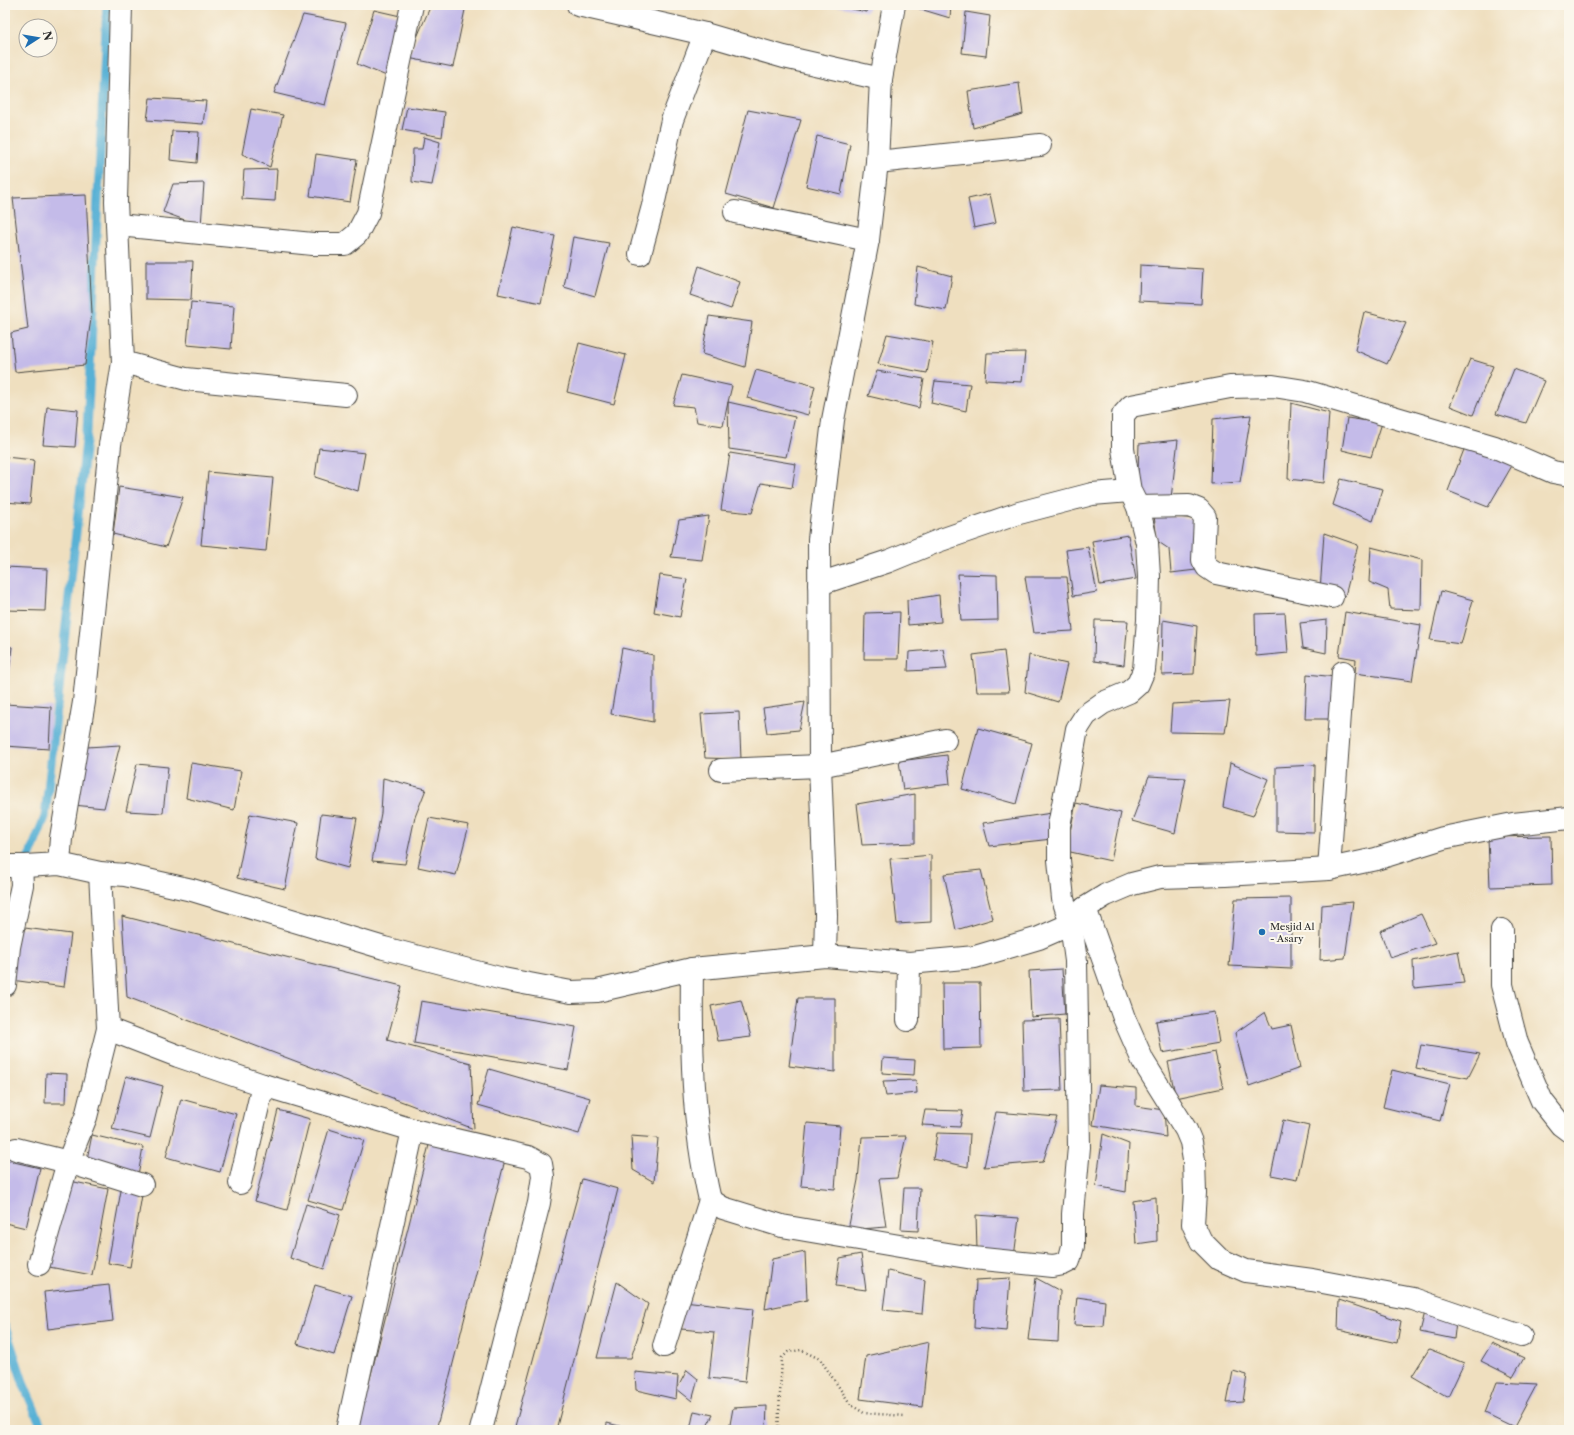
<svg xmlns="http://www.w3.org/2000/svg" width="1574" height="1435" viewBox="0 0 1574 1435" font-family="'Libre Caslon Text',serif">
	<rect width="100%" height="100%" fill="#fbf7ec"/>
	<filter id="ink" filterUnits="userSpaceOnUse"><feTurbulence type="fractalNoise" baseFrequency=".025" numOctaves="2"/><feDisplacementMap in="SourceGraphic" scale="8" xChannelSelector="R" yChannelSelector="G"/><feConvolveMatrix kernelMatrix="1 2 1 2 8 2 1 2 1" color-interpolation-filters="sRGB"/></filter>
	<filter id="wash" filterUnits="userSpaceOnUse"><feTurbulence type="fractalNoise" baseFrequency=".012" numOctaves="4" result="noise"/><feDisplacementMap in="SourceGraphic" scale="16" xChannelSelector="R" yChannelSelector="G"/><feGaussianBlur stdDeviation="0.9" result="paint"/><feColorMatrix in="noise" values="0 0 0 0 0 0 0 0 0 0 0 0 0 0 0 0 0 1.4 0 .05"/><feComposite in="paint" operator="in"/></filter>
	<g filter="url(#wash)">
		<rect width="100%" height="100%" fill="#efdfbf"/>
		<g fill="none" stroke-linecap="round" stroke-linejoin="round">
			<!-- stream -->
			<g stroke="#58b1d5" stroke-width="9">
				<polyline points="26,865 45,817 87,432 107,5"/>
				<polyline points="5,1327 24,1385 43,1430"/>
			</g>
		</g>
		<g id="blocks">
			<!-- building -->
			<g fill="#c4bbe9">
				<polygon points="431,5 466,5 453,67 408,58"/>
				<polygon points="832,5 869,5 867,12"/>
				<polygon points="908,5 951,5 950,18 907,5"/>
				<polygon points="374,10 409,18 389,77 357,64"/>
				<polygon points="966,12 990,16 986,56 962,53"/>
				<polygon points="303,15 346,23 325,105 274,93"/>
				<polygon points="1019,83 1023,114 973,128 968,91"/>
				<polygon points="150,98 206,101 203,124 147,120"/>
				<polygon points="407,107 445,112 442,137 402,130"/>
				<polygon points="251,109 283,115 270,167 242,154"/>
				<polygon points="748,110 801,120 774,208 726,194"/>
				<polygon points="172,131 199,132 197,163 170,160"/>
				<polygon points="817,136 850,144 841,194 806,186"/>
				<polygon points="424,137 440,142 432,185 412,182 413,149 422,149"/>
				<polygon points="316,154 357,160 350,202 310,196"/>
				<polygon points="277,169 275,201 242,199 244,170"/>
				<polygon points="204,183 201,226 163,212 173,184"/>
				<polygon points="990,194 996,223 974,228 968,199"/>
				<polygon points="86,195 92,313 89,332 85,365 15,372 11,333 28,329 13,198"/>
				<polygon points="513,227 555,236 541,303 498,294"/>
				<polygon points="573,237 609,243 595,296 564,287"/>
				<polygon points="146,261 193,261 191,300 146,299"/>
				<polygon points="1140,265 1203,269 1201,304 1139,301"/>
				<polygon points="699,266 740,282 731,309 690,295"/>
				<polygon points="918,267 952,276 946,310 914,304"/>
				<polygon points="191,302 234,306 231,349 187,345"/>
				<polygon points="1364,312 1406,323 1387,364 1355,350"/>
				<polygon points="709,316 752,322 745,367 702,354"/>
				<polygon points="887,334 933,342 927,373 878,364"/>
				<polygon points="579,343 626,355 614,404 567,392"/>
				<polygon points="1025,352 1022,382 985,380 987,353"/>
				<polygon points="1470,359 1493,366 1473,415 1450,406"/>
				<polygon points="1514,369 1544,381 1526,423 1496,414"/>
				<polygon points="756,370 815,386 808,415 747,398"/>
				<polygon points="877,371 924,379 919,408 868,396"/>
				<polygon points="682,375 732,386 728,402 795,417 786,457 729,449 728,402 723,426 697,422 694,407 673,405"/>
				<polygon points="935,381 970,384 966,411 931,403"/>
				<polygon points="1291,403 1329,413 1324,483 1288,479"/>
				<polygon points="47,407 78,410 75,447 43,445"/>
				<polygon points="1251,415 1240,482 1211,484 1213,419"/>
				<polygon points="1347,418 1382,423 1371,457 1342,450"/>
				<polygon points="1178,440 1171,498 1137,499 1139,444"/>
				<polygon points="1465,447 1513,464 1488,507 1448,491"/>
				<polygon points="319,448 365,453 358,491 315,477"/>
				<polygon points="730,453 796,464 792,488 761,483 752,513 721,510"/>
				<polygon points="5,457 34,460 30,504 5,502"/>
				<polygon points="208,472 273,478 266,551 201,545"/>
				<polygon points="1341,479 1383,489 1373,521 1333,505"/>
				<polygon points="119,487 183,497 166,547 113,534"/>
				<polygon points="1154,515 1198,519 1196,570 1171,573 1169,549 1157,541"/>
				<polygon points="709,516 702,560 671,557 679,520"/>
				<polygon points="1324,533 1358,545 1345,596 1320,591"/>
				<polygon points="1128,535 1136,579 1100,585 1092,541"/>
				<polygon points="1088,547 1097,592 1073,596 1066,550"/>
				<polygon points="1371,547 1422,560 1421,610 1390,609 1388,590 1369,582"/>
				<polygon points="5,567 47,569 45,611 5,610"/>
				<polygon points="958,574 997,575 998,620 961,621"/>
				<polygon points="660,575 687,579 680,617 654,612"/>
				<polygon points="1025,577 1067,577 1073,631 1034,633"/>
				<polygon points="1441,591 1473,600 1461,644 1430,640"/>
				<polygon points="939,595 941,622 908,625 907,600"/>
				<polygon points="900,612 898,659 864,659 865,613"/>
				<polygon points="1345,612 1421,625 1412,681 1355,673 1356,659 1339,656"/>
				<polygon points="1285,613 1288,653 1256,656 1255,614"/>
				<polygon points="1095,620 1128,621 1124,665 1094,661"/>
				<polygon points="1163,620 1197,626 1194,674 1162,675"/>
				<polygon points="1327,620 1326,653 1303,648 1300,623"/>
				<polygon points="5,646 12,647 6,696 5,696"/>
				<polygon points="622,648 653,655 653,722 611,714"/>
				<polygon points="943,649 947,669 908,671 909,652"/>
				<polygon points="1004,651 1009,692 977,692 973,655"/>
				<polygon points="1029,655 1067,664 1058,702 1025,692"/>
				<polygon points="1307,674 1336,677 1334,719 1305,719"/>
				<polygon points="1230,701 1225,733 1170,732 1172,704"/>
				<polygon points="805,702 799,730 767,733 763,708"/>
				<polygon points="5,704 51,707 49,749 5,746"/>
				<polygon points="739,712 741,759 705,758 701,714"/>
				<polygon points="978,728 1032,743 1016,804 962,789"/>
				<polygon points="120,745 104,808 73,805 87,747"/>
				<polygon points="947,755 950,784 903,790 899,761"/>
				<polygon points="191,763 241,771 234,810 186,798"/>
				<polygon points="1230,763 1268,779 1253,816 1223,807"/>
				<polygon points="137,764 168,767 163,813 126,811"/>
				<polygon points="1315,765 1314,832 1276,831 1276,767"/>
				<polygon points="1149,776 1186,778 1175,833 1132,821"/>
				<polygon points="383,778 426,789 415,817 405,864 372,861 381,813"/>
				<polygon points="915,794 915,843 862,845 857,804"/>
				<polygon points="1076,803 1121,813 1111,861 1066,851"/>
				<polygon points="1052,813 1052,839 989,846 983,823"/>
				<polygon points="250,814 298,823 285,889 237,878"/>
				<polygon points="321,814 357,818 348,868 315,859"/>
				<polygon points="429,818 469,825 456,875 418,867"/>
				<polygon points="1551,836 1552,885 1490,887 1488,837"/>
				<polygon points="931,855 931,922 897,924 890,859"/>
				<polygon points="981,870 993,919 956,930 944,874"/>
				<polygon points="1291,898 1291,969 1229,966 1235,899"/>
				<polygon points="1353,902 1345,958 1320,960 1322,905"/>
				<polygon points="1421,914 1435,943 1390,958 1380,931"/>
				<polygon points="122,916 402,986 387,1040 471,1063 474,1129 127,997"/>
				<polygon points="17,927 71,934 64,987 11,980"/>
				<polygon points="1458,951 1464,983 1414,988 1413,961"/>
				<polygon points="1062,969 1065,1014 1031,1017 1029,971"/>
				<polygon points="942,983 980,983 981,1048 943,1049"/>
				<polygon points="798,998 835,998 835,1072 789,1066"/>
				<polygon points="741,1000 751,1037 718,1041 711,1006"/>
				<polygon points="421,1001 576,1027 568,1070 414,1043"/>
				<polygon points="1214,1012 1219,1043 1162,1053 1156,1021"/>
				<polygon points="1265,1012 1272,1029 1291,1025 1300,1068 1249,1086 1235,1033"/>
				<polygon points="1059,1019 1062,1090 1024,1091 1022,1020"/>
				<polygon points="1421,1045 1480,1054 1468,1078 1416,1068"/>
				<polygon points="1215,1052 1223,1088 1176,1098 1168,1062"/>
				<polygon points="883,1058 915,1060 914,1075 882,1073"/>
				<polygon points="489,1069 590,1098 579,1134 478,1105"/>
				<polygon points="1392,1070 1450,1084 1440,1121 1383,1107"/>
				<polygon points="46,1073 67,1074 66,1103 45,1103"/>
				<polygon points="126,1076 163,1086 150,1138 112,1129"/>
				<polygon points="916,1080 917,1093 886,1096 883,1081"/>
				<polygon points="1099,1085 1136,1088 1136,1106 1164,1110 1166,1137 1093,1125"/>
				<polygon points="181,1099 236,1114 220,1172 166,1157"/>
				<polygon points="278,1110 310,1119 287,1210 255,1201"/>
				<polygon points="925,1110 963,1111 960,1127 922,1125"/>
				<polygon points="996,1112 1057,1117 1043,1162 984,1167"/>
				<polygon points="1283,1120 1309,1126 1297,1180 1271,1175"/>
				<polygon points="807,1123 840,1126 835,1189 801,1186"/>
				<polygon points="329,1129 364,1140 343,1210 308,1200"/>
				<polygon points="937,1133 970,1134 968,1167 933,1159"/>
				<polygon points="1103,1134 1129,1144 1126,1192 1096,1186"/>
				<polygon points="92,1135 143,1147 138,1175 86,1164"/>
				<polygon points="631,1136 658,1138 654,1182 633,1170"/>
				<polygon points="906,1136 897,1178 879,1179 886,1227 848,1230 858,1180 862,1137"/>
				<polygon points="431,1137 506,1156 436,1430 357,1430"/>
				<polygon points="5,1160 40,1168 26,1228 5,1223"/>
				<polygon points="582,1179 618,1189 556,1430 514,1430"/>
				<polygon points="65,1180 108,1189 92,1275 49,1267"/>
				<polygon points="122,1185 143,1189 130,1267 108,1263"/>
				<polygon points="904,1188 920,1188 918,1231 901,1230"/>
				<polygon points="1156,1197 1157,1241 1136,1244 1133,1201"/>
				<polygon points="306,1204 340,1215 324,1269 290,1258"/>
				<polygon points="976,1215 1019,1218 1014,1257 977,1250"/>
				<polygon points="805,1252 807,1300 765,1309 772,1259"/>
				<polygon points="861,1254 866,1290 836,1286 840,1258"/>
				<polygon points="888,1271 925,1280 922,1314 883,1310"/>
				<polygon points="1010,1278 1006,1331 974,1328 976,1280"/>
				<polygon points="1036,1278 1060,1291 1058,1342 1028,1340"/>
				<polygon points="617,1282 648,1304 631,1358 597,1358"/>
				<polygon points="109,1285 113,1321 48,1329 44,1292"/>
				<polygon points="315,1285 352,1296 334,1355 297,1344"/>
				<polygon points="1077,1297 1105,1301 1103,1326 1074,1325"/>
				<polygon points="1339,1300 1401,1321 1397,1343 1338,1330"/>
				<polygon points="684,1301 753,1309 745,1382 709,1378 714,1332 681,1329"/>
				<polygon points="1425,1312 1456,1321 1454,1339 1420,1332"/>
				<polygon points="929,1342 922,1407 860,1399 866,1356"/>
				<polygon points="1492,1343 1524,1358 1513,1377 1481,1361"/>
				<polygon points="1429,1349 1464,1363 1448,1397 1412,1376"/>
				<polygon points="687,1370 698,1379 692,1401 677,1389"/>
				<polygon points="1233,1371 1247,1375 1243,1402 1227,1403"/>
				<polygon points="635,1372 678,1376 676,1399 636,1390"/>
				<polygon points="1497,1382 1537,1384 1514,1427 1485,1413"/>
				<polygon points="767,1406 766,1430 729,1430 733,1408"/>
				<polygon points="694,1411 713,1415 705,1430 690,1430"/>
				<polygon points="607,1423 632,1429 632,1430 606,1430"/>
			</g>
		</g>
	</g>
	<g filter="url(#ink)">
		<use href="#blocks" fill-opacity="0" stroke="#484641" stroke-width="1"/>
		<g fill="none" stroke-linecap="round" stroke-linejoin="round">
			<!-- minor casing -->
			<g stroke="#484641" stroke-width="24">
				<g id="minor">
					<polyline points="578,5 705,34 784,57 881,79"/>
					<polyline points="877,162 1040,145"/>
					<polyline points="735,212 868,240"/>
					<polyline points="118,225 313,244 345,244 357,234 368,213 412,5"/>
					<polyline points="640,254 653,206 672,120 705,34"/>
					<polyline points="123,362 186,379 346,395"/>
					<polyline points="1138,507 1189,506 1199,510 1205,517 1203,560 1207,567 1216,573 1332,597"/>
					<polyline points="819,584 889,561 938,541 1019,513 1092,494 1130,491"/>
					<polyline points="721,770 820,766 945,740"/>
					<polyline points="59,864 61,838 84,702 110,445 123,362 116,201 121,5"/>
					<polyline points="5,866 25,866 59,864 100,873 125,875 192,890 384,948 503,979 571,992 597,991 692,969 825,956 909,963 975,957 1039,938 1071,924 1085,908 1106,895 1132,884 1160,877 1225,875 1329,869 1376,859 1443,838 1513,824 1569,818"/>
					<polyline points="1329,869 1343,672"/>
					<polyline points="100,873 108,1029 178,1056 263,1085 413,1130 347,1430"/>
					<polyline points="1085,908 1124,1018 1143,1061 1186,1130 1191,1142 1194,1160 1195,1193 1193,1224 1201,1241 1219,1259 1246,1271 1312,1280 1413,1299 1521,1336"/>
					<polyline points="1502,930 1502,985 1517,1043 1542,1101 1561,1125 1569,1131"/>
					<polyline points="825,956 826,915 820,766 819,539 833,420 868,240 877,162 881,79 894,5"/>
					<path d="M692,969C691,1046 692,1124 710,1200L723,1208L782,1226L929,1251L973,1258L1053,1266L1063,1264L1069,1261L1073,1246V1214L1079,1147L1076,961L1071,924L1063,899L1059,860V826L1077,729L1086,715L1103,703L1129,692L1138,684L1144,670L1148,620L1149,576L1147,543L1138,507L1130,491L1123,449V415L1131,406L1230,387L1273,386L1305,391L1495,447L1553,472L1569,475"/>
					<polyline points="5,985 9,947 22,885 21,866"/>
					<polyline points="908,1020 909,963"/>
					<polyline points="413,1130 528,1157 541,1164 543,1176 539,1203 481,1430"/>
					<polyline points="16,1149 68,1162 142,1185"/>
					<polyline points="240,1183 263,1085"/>
					<polyline points="39,1264 68,1162 86,1117 108,1029"/>
					<polyline points="664,1346 710,1200"/>
				</g>
			</g>
			<!-- path -->
			<polyline stroke="#484641" stroke-width="2.5" stroke-dasharray="1 3" stroke-linecap="butt" points="778,1430 782,1358 788,1352 801,1350 820,1359 851,1405 864,1413 905,1416"/>
			<!-- minor -->
			<use href="#minor" stroke="#fff" stroke-width="22"/>
		</g>
	</g>
	<!-- markers -->
	<circle fill="#1f6fb2" stroke="#fbf7ec" stroke-width="1.5" cx="1262" cy="932" r="4"/>
	<g text-anchor="middle" dominant-baseline="central" stroke-width="4" stroke-linejoin="round" paint-order="stroke">
		<!-- poi labels -->
		<g font-size="10" fill="#2b2b2b" stroke="#fbf7ec" text-anchor="start">
			<text x="1270" y="926">Mesjid Al<tspan x="1270" dy="12">- Asary</tspan></text>
		</g>
	</g>
	<!-- margin -->
	<rect width="1574" height="1435" fill="none" stroke="#fbf7ec" stroke-width="20"/>
	<!-- north arrow -->
	<g transform="translate(38 38) rotate(78)"><circle r="19" fill="#fbf7ec" stroke="#a8a59f"/>
	<path d="M0-3L7 15L0 10L-7 15Z" fill="#1f6fb2"/>
	<text y="-6" font-size="11" font-weight="bold" text-anchor="middle" fill="#2b2b2b">N</text>
	</g>
</svg>
